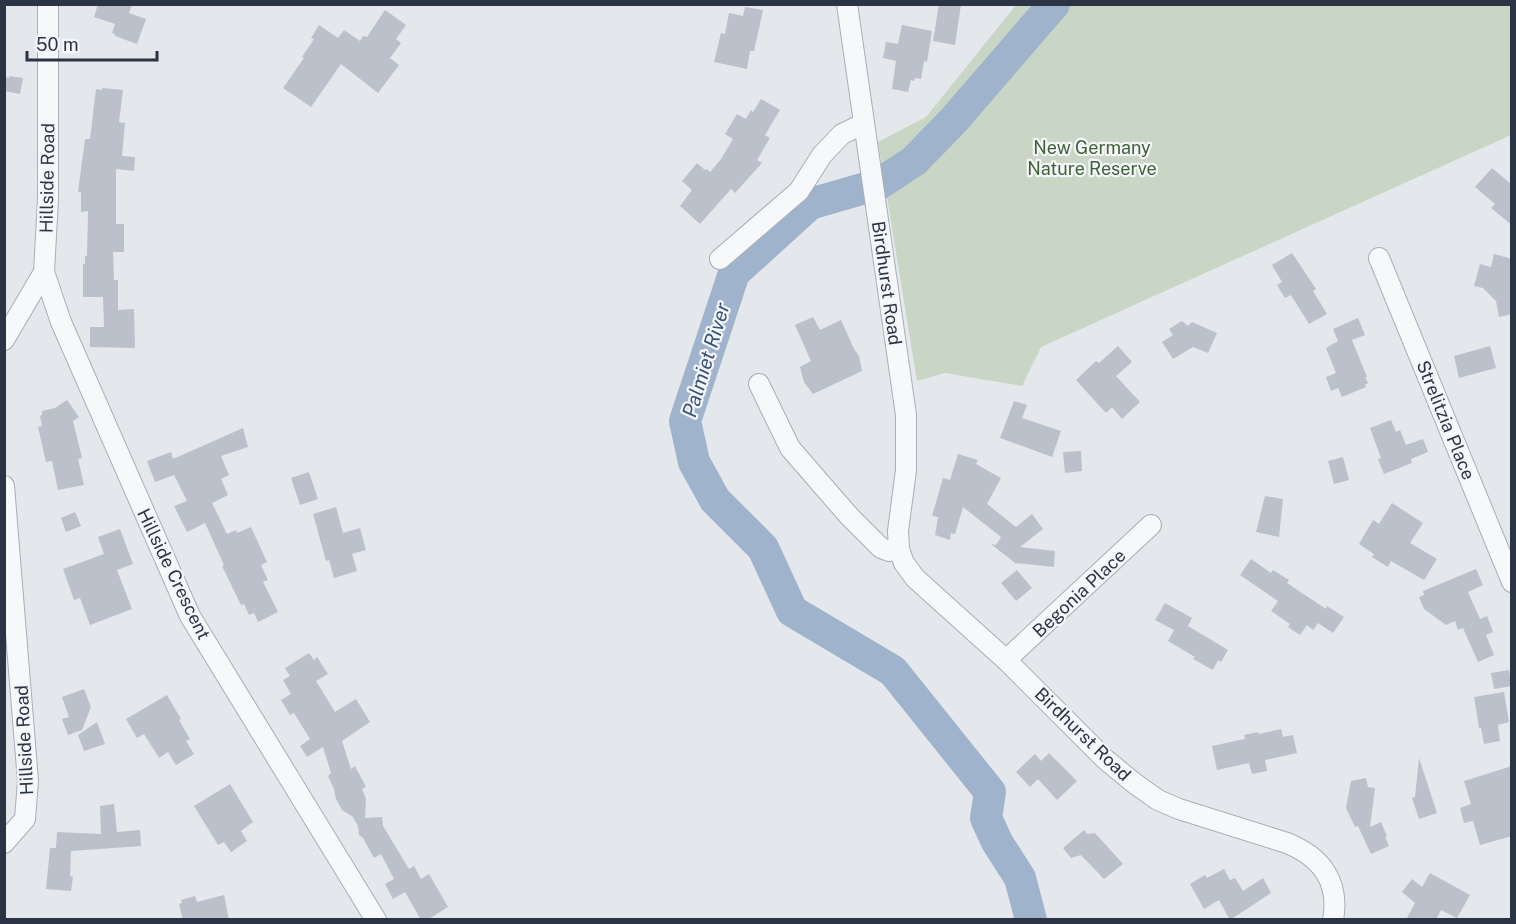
<svg xmlns="http://www.w3.org/2000/svg" width="1516" height="924" viewBox="0 0 1516 924" font-family="'Public Sans',sans-serif">
	<rect width="100%" height="100%" fill="#e4e7ec"/>
	<!-- green -->
	<polygon fill="#c9d6c5" points="1016,5 1511,5 1511,135 1041,347 1022,386 945,373 917,381 878,142 926,117"/>
	<g fill="none" stroke-linecap="round" stroke-linejoin="round">
		<!-- river -->
		<polyline stroke="#9fb4cc" stroke-width="32" points="1031,920 1020,878 997,842 986,818 990,792 893,671 792,611 763,548 715,500 694,462 685,421 734,273 810,204 879,184 914,161 953,121 1054,4"/>
	</g>
	<!-- building -->
	<g fill="#bbc0ca">
		<polygon points="98,4 132,4 129,13 146,19 137,44 115,36 115,34 112,33 115,24 94,17"/>
		<polygon points="939,4 961,4 955,45 933,41"/>
		<polygon points="745,7 763,10 754,51 750,51 747,69 714,62 721,33 725,34 729,13 743,16"/>
		<polygon points="385,10 406,25 396,39 401,43 390,58 399,65 378,93 341,64 311,107 283,88 304,58 302,57 314,39 311,38 319,25 338,38 344,30 360,41 363,36 367,37"/>
		<polygon points="902,25 932,31 927,62 924,61 921,79 915,78 914,81 911,80 908,92 892,89 896,61 883,58 886,42 898,44"/>
		<polygon points="9,76 23,78 20,94 4,91 4,77 9,78"/>
		<polygon points="102,88 123,90 119,122 125,123 122,156 135,157 134,171 116,169 116,224 124,224 124,252 113,252 114,280 118,280 118,310 134,309 135,348 90,347 90,327 104,327 103,297 83,297 83,264 85,264 85,256 87,256 88,211 81,212 81,192 78,192 85,139 90,139 96,89 102,90"/>
		<polygon points="761,99 780,110 765,135 770,138 757,160 762,163 735,193 731,189 700,224 680,206 692,190 682,181 697,163 705,170 707,169 710,172 721,159 733,139 725,134 737,114 746,119 751,110 753,112"/>
		<polygon points="1492,168 1512,185 1512,225 1491,208 1495,204 1475,187"/>
		<polygon points="1292,253 1316,289 1313,291 1327,314 1309,324 1291,295 1285,298 1277,285 1282,282 1272,265"/>
		<polygon points="1494,254 1512,259 1512,314 1499,317 1496,301 1483,288 1474,286 1480,264 1491,267"/>
		<polygon points="813,317 820,330 841,320 854,349 859,356 862,371 813,394 804,382 800,367 811,361 795,325"/>
		<polygon points="1358,318 1365,335 1352,340 1367,377 1365,377 1368,383 1365,385 1366,387 1342,397 1338,388 1331,391 1326,377 1336,373 1326,348 1338,341 1333,329"/>
		<polygon points="1182,321 1188,326 1192,322 1217,333 1208,353 1193,347 1173,359 1162,342 1173,335 1169,329"/>
		<polygon points="1118,346 1132,362 1116,376 1140,402 1122,419 1112,407 1106,413 1076,380 1096,361 1099,363"/>
		<polygon points="1490,346 1496,368 1459,378 1454,356"/>
		<polygon points="67,400 79,417 73,421 82,458 78,459 84,485 58,490 52,461 46,462 38,427 42,426 40,416 42,415 42,411 55,408"/>
		<polygon points="1014,401 1027,405 1022,418 1061,431 1052,457 1000,438"/>
		<polygon points="1391,420 1396,432 1400,430 1406,445 1423,439 1428,452 1411,459 1412,463 1384,474 1378,459 1381,458 1370,428"/>
		<polygon points="243,428 248,447 221,456 229,475 221,479 228,495 212,503 227,534 236,530 237,533 251,527 267,562 261,565 268,580 263,582 278,612 258,622 254,613 249,615 244,604 241,605 222,566 224,565 205,523 187,532 174,506 187,501 174,475 155,482 147,461 171,452 173,459"/>
		<polygon points="1081,451 1082,471 1065,473 1063,452"/>
		<polygon points="958,454 978,460 976,464 1001,478 987,504 1016,527 1032,514 1043,529 1020,547 1055,551 1054,567 1015,563 991,544 996,545 1001,537 963,507 955,534 951,533 950,540 935,535 938,517 932,516 943,478 950,480"/>
		<polygon points="1343,457 1349,480 1334,484 1328,461"/>
		<polygon points="309,472 318,499 300,505 291,478"/>
		<polygon points="1265,496 1283,499 1279,537 1256,532"/>
		<polygon points="1392,503 1423,523 1410,543 1437,559 1424,580 1391,561 1388,567 1372,557 1374,554 1359,544 1373,520 1379,524"/>
		<polygon points="336,507 343,533 360,528 366,550 352,554 357,571 334,578 329,560 326,561 313,514"/>
		<polygon points="75,512 81,526 66,532 61,518"/>
		<polygon points="120,529 133,564 117,570 132,609 90,625 80,598 74,600 63,569 104,554 98,537"/>
		<polygon points="1251,559 1271,573 1273,570 1289,580 1287,583 1326,609 1327,606 1344,617 1333,633 1318,623 1313,630 1307,625 1300,635 1288,627 1290,624 1271,611 1278,601 1240,575"/>
		<polygon points="1476,569 1483,585 1468,592 1480,619 1487,616 1493,632 1486,635 1494,655 1478,662 1463,628 1458,630 1455,621 1446,625 1424,609 1419,597 1424,595 1423,591"/>
		<polygon points="1017,570 1032,588 1016,601 1001,583"/>
		<polygon points="1165,603 1192,618 1188,626 1228,650 1221,662 1218,660 1213,670 1193,659 1195,657 1168,641 1174,630 1155,620"/>
		<polygon points="309,653 314,660 317,657 328,674 316,681 335,712 356,699 370,722 342,741 351,769 355,766 366,787 362,789 366,799 365,818 382,817 383,826 409,869 414,866 421,879 429,874 448,907 427,920 421,920 405,892 393,899 385,884 394,879 381,854 374,858 363,838 359,835 358,826 353,817 342,810 336,799 334,789 328,776 331,773 323,747 307,757 300,746 310,739 294,713 290,715 281,700 291,694 283,680 290,676 285,668"/>
		<polygon points="1509,670 1512,686 1494,689 1491,673"/>
		<polygon points="84,689 91,707 82,730 68,735 62,719 69,717 62,697"/>
		<polygon points="1504,692 1509,722 1498,725 1500,741 1484,744 1481,728 1479,728 1474,697"/>
		<polygon points="167,695 181,719 179,720 190,739 186,741 194,754 176,765 168,752 159,758 144,734 137,738 126,719"/>
		<polygon points="97,722 105,744 84,751 78,735"/>
		<polygon points="1281,729 1283,737 1293,735 1297,753 1265,760 1267,771 1252,774 1249,763 1217,770 1212,746 1245,739 1244,735 1258,732 1259,734"/>
		<polygon points="1049,753 1077,781 1057,800 1038,779 1030,787 1016,772 1035,754 1041,761"/>
		<polygon points="1419,758 1437,813 1419,819 1412,798 1415,797"/>
		<polygon points="1512,766 1512,836 1480,845 1473,821 1464,823 1460,808 1471,804 1464,781"/>
		<polygon points="1366,778 1368,787 1375,788 1370,827 1381,822 1387,836 1385,837 1389,846 1371,854 1358,826 1355,827 1346,808 1351,781"/>
		<polygon points="230,784 253,822 241,831 247,841 231,852 224,842 218,845 194,806"/>
		<polygon points="114,804 117,832 140,830 141,846 71,851 70,876 73,877 71,891 46,889 50,848 56,848 57,832 101,834 100,806"/>
		<polygon points="1084,830 1087,834 1095,833 1123,864 1104,879 1081,855 1071,858 1063,848"/>
		<polygon points="1224,869 1230,880 1235,878 1243,891 1263,878 1271,893 1230,920 1219,900 1204,909 1190,884 1205,875 1207,878"/>
		<polygon points="1430,873 1470,895 1457,918 1441,910 1436,920 1406,920 1415,903 1402,892 1412,879 1422,887"/>
		<polygon points="224,895 229,920 183,920 179,904 182,903 181,900 195,896 197,902"/>
	</g>
	<g fill="none" stroke-linecap="round" stroke-linejoin="round">
		<!-- minor casing -->
		<g stroke="#a9aeb7" stroke-width="22">
			<g id="minor">
				<path d="M847,4L906,415V470L898,531L899,549L904,563L915,578L1006,660L1105,759L1134,783L1158,800L1179,809L1287,843C1321,857 1340,881 1333,920"/>
				<polyline points="1379,258 1512,582"/>
				<polyline points="720,259 799,191 822,155 842,134 863,124"/>
				<polyline points="44,272 61,322 190,616 376,920"/>
				<polyline points="4,340 44,272 48,199 48,4"/>
				<polyline points="759,384 790,448 849,516 881,548 889,551 899,549"/>
				<polyline points="4,486 28,781 25,819 4,843"/>
				<polyline points="1006,660 1151,525"/>
			</g>
		</g>
		<!-- minor -->
		<use href="#minor" stroke="#f7f8fa" stroke-width="20"/>
	</g>
	<g text-anchor="middle" dominant-baseline="central" stroke-width="4.5" stroke-linejoin="round" paint-order="stroke">
		<!-- park labels -->
		<g font-size="18" fill="#3f6138" stroke="#f4f6f9">
			<text x="1092" y="147">New Germany<tspan x="1092" dy="21">Nature Reserve</tspan></text>
		</g>
		<!-- street labels -->
		<g font-size="18" fill="#2b3445" stroke="#f4f6f9">
			<text transform="translate(47 178) rotate(-89)">Hillside Road</text>
			<text transform="translate(887 283) rotate(82)">Birdhurst Road</text>
			<text transform="translate(1446 420) rotate(68)">Strelitzia Place</text>
			<text transform="translate(174 574) rotate(64)">Hillside Crescent</text>
			<text transform="translate(1079 593) rotate(-43)">Begonia Place</text>
			<text transform="translate(1083 734) rotate(44)">Birdhurst Road</text>
			<text transform="translate(24 740) rotate(-93)">Hillside Road</text>
		</g>
		<!-- water labels -->
		<g font-size="20" font-style="italic" fill="#34527a" stroke="#f4f6f9">
			<text transform="translate(706 360) rotate(-73)">Palmiet River</text>
		</g>
	</g>
	<!-- border -->
	<rect width="1516" height="924" fill="none" stroke="#2b3445" stroke-width="12"/>
	<!-- scale -->
	<path d="M27 51v9h130v-9" fill="none" stroke="#2b3445" stroke-width="3"/>
	<text x="36" y="51" font-size="18" fill="#2b3445" stroke="#f4f6f9" stroke-width="4.5" paint-order="stroke">50 m</text>
</svg>
